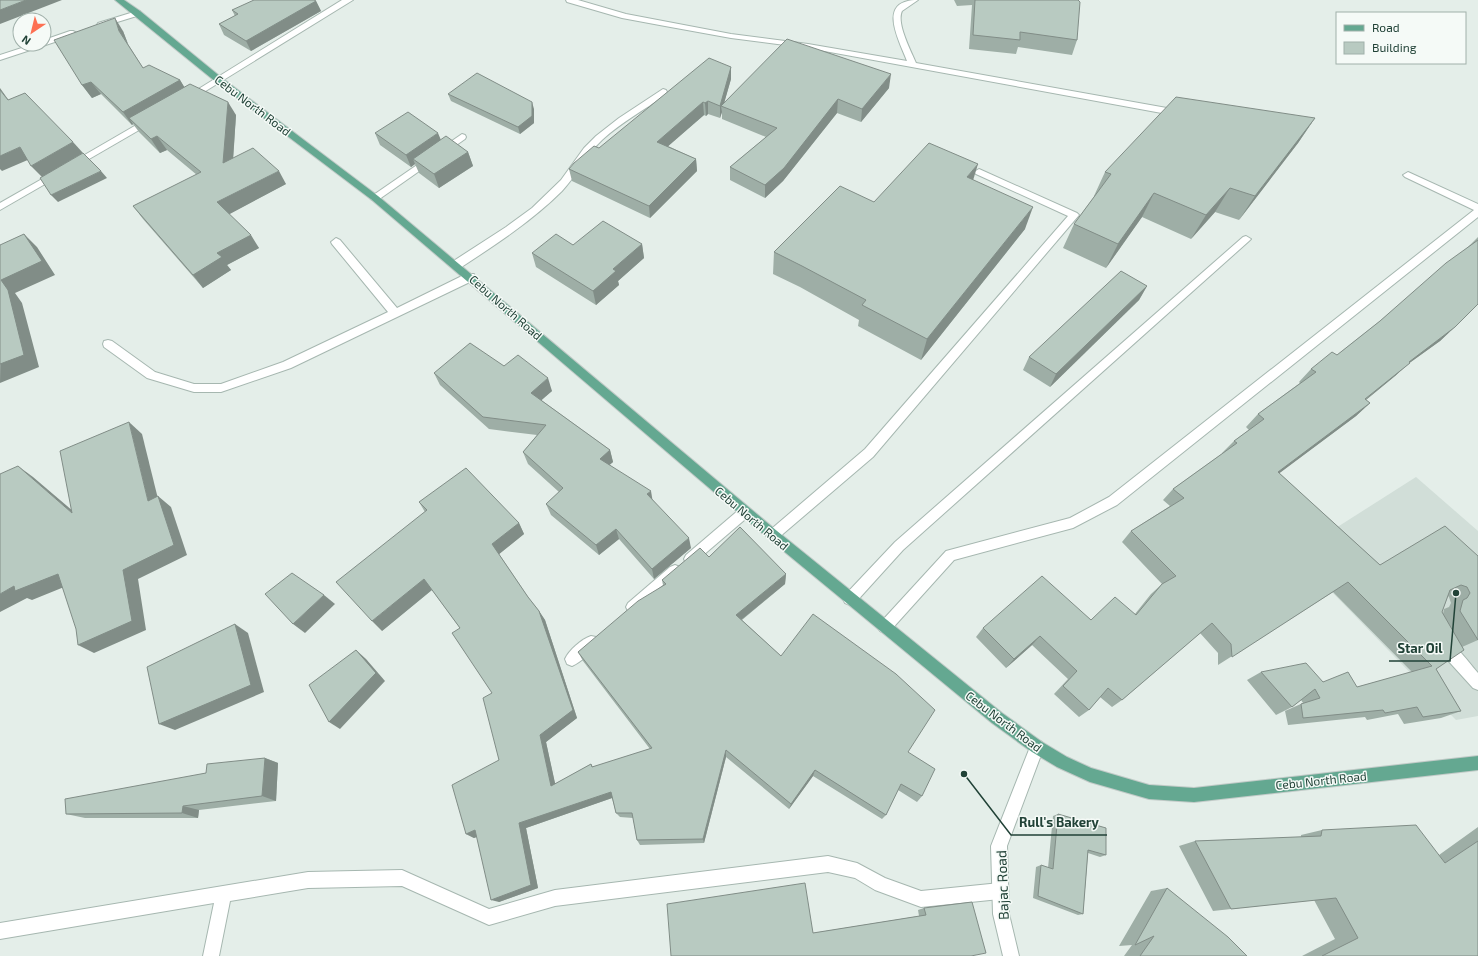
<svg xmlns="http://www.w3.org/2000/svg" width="1478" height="956" viewBox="0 0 1478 956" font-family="'Exo 2',sans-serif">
	<rect width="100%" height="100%" fill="#e4eee9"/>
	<!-- built -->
	<polygon fill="#d1ded8" points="1416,477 1478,531 1478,716 1456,720 1295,554"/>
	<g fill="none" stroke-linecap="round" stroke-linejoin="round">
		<!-- service casing -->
		<g stroke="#a6b7b0" stroke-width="2">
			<g id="service">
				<polygon points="462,134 465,135 466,137 465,139 378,200 372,200 370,198 372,196"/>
				<polygon points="979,169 1077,213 1079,215 873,457 777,539 773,541 769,539 767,535 769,531 865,449 1068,216 976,174 974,172"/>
				<polygon points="1246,236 1251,239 1249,241 903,550 855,603 850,605 845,603 843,599 845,595 895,542 1243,237"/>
				<polygon points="336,238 340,240 397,308 466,274 474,274 475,277 474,280 291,368 221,392 194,392 147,378 104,347 103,344 104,341 108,340 112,341 155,372 194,384 221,384 283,362 388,312 332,244 331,242"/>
				<path d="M1444,637C1451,639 1471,665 1478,673V690L1473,688L1443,655L1437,643L1439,638Z"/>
			</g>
		</g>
		<!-- minor casing -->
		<g stroke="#a6b7b0" stroke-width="2">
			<g id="minor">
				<polygon points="342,0 353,0 191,100 188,101 184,98"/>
				<path d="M566,0H578L626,14L731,34L808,44L907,61C899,40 876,0 918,0L902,11C896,23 911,51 916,63L1178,110L1182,113L1178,116L808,48L731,38L665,26L622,18L567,2Z"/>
				<polygon points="137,11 140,11 140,15 101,27 97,25 98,23"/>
				<polygon points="70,31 73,31 77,33 76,35 0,60 0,55 34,44 44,44 44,40"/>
				<path d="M663,89L666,90L667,92L666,94C645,110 621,122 602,140C586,155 577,175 562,191C532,221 495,245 460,268H452L451,265L452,262L506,227L532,208L561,180L584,148L596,136L619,118Z"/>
				<polygon points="150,117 153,118 154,120 153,122 77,166 71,166 69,164"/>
				<polygon points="56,171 59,172 61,174 59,176 0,210 0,203"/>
				<polygon points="1408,172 1478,204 1478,217 1117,505 1073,528 954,560 890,631 885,633 880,631 878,627 880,623 946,551 1070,518 1109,497 1474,210 1405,177 1403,175"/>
				<polygon points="745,507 749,508 751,512 749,516 694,563 690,565 686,563 684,559 686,555 741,508"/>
				<polygon points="675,565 680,567 681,571 680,575 638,611 633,613 628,611 626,607 628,603 670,567"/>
				<path d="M591,636L596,637L598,642C594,651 581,662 572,666L567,664L565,659C569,650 582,639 591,636Z"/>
				<polygon points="828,856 857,863 885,878 921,891 1000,883 1006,885 1008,891 1006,897 1000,899 921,907 875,890 855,878 828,872 555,906 489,925 402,886 308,888 230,901 219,956 203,956 214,903 0,939 0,923 308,872 402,870 489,909 555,890"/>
			</g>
		</g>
		<!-- tertiary casing -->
		<g stroke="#a6b7b0" stroke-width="2">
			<polygon id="tertiary" points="1037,740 1042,742 1044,747 1007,846 1009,914 1019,956 1003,956 993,914 991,846 1032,742"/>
		</g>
		<!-- primary casing -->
		<g stroke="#c1cac7" stroke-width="2">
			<polygon id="primary" points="115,0 124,0 140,11 222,78 378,196 777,531 1002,713 1042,742 1067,757 1091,768 1149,785 1194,788 1478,756 1478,770 1194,802 1149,799 1090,782 1057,767 1032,752 992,723 769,539 372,200 216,82"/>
		</g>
		<!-- service -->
		<use href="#service" fill="#fff" fill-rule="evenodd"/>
		<!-- minor -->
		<use href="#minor" fill="#fff" fill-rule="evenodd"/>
		<!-- tertiary -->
		<use href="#tertiary" fill="#fff" fill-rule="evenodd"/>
		<!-- primary -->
		<use href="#primary" fill="#64a891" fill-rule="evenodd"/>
	</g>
	<!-- wall -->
	<g fill="#9eaea6" fill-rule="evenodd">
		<polygon points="954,0 1078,0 1077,40 1072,55 1018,47 1016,54 969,49 972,5 957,6"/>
		<polygon points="316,1 321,11 251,51 224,35 219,24 235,16 232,10"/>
		<polygon points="123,31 128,44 143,68 180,80 184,87 236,115 233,158 286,184 229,214 259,248 227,265 231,270 203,288 143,219 133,206 197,175 167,150 160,153 139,132 133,124 132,125 101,94 92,98 82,85"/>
		<polygon points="731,67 731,79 724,103 889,88 861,122 837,113 783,181 765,198 730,180 730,167 766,137 722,119 722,112 720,118 708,114 706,116 704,115 668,146 696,159 697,171 650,218 572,181 569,169"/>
		<polygon points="448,94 534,109 534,123 520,134 451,101"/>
		<polygon points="1315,118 1298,143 1239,220 1215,212 1191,239 1142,217 1106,268 1063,248 1074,224 1094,197 1094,196 1105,172"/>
		<polygon points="375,133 441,140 468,152 473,166 439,188 419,173 415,164 411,167 380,145"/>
		<polygon points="973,180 1025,229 921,360 858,326 859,320 800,287 773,274 774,252 874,202"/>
		<path d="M1478,237V304L1440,341L1408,364L1395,376L1366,400L1370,403L1356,416L1279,473L1380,565L1478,556V640L1462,647L1436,669L1461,711L1441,718L1404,724L1398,714L1367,720L1365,717L1288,725L1285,711L1303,703L1301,700L1292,707L1276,715L1247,680L1261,672L1357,687L1412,672L1333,592L1218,665V653L1200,633L1122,700L1112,707L1100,697L1089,710L1079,717L1054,694L1068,679L1032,645L1006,668L976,637L983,628L1091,620L1135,614L1151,594L1162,584L1122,542L1131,531L1170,506L1163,500L1173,489L1223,453H1222L1234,441L1249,430L1246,427L1258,414L1300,383L1299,382L1311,369L1337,355L1380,321L1467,248ZM1448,596L1449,597L1451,603L1449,607L1444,609L1443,614L1442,612Z"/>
		<polygon points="642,244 644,258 618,281 619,285 596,305 536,267 532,253 573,245"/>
		<polygon points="1147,286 1139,300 1050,387 1023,370 1029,357"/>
		<polygon points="504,366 552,391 541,400 610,450 613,462 609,465 653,500 691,548 654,579 619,539 599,555 551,515 546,504 559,492 528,464 523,452 537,435 489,429 440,385 434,373"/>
		<polygon points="419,502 519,523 524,534 499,554 528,597 539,611 545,620 577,718 546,742 555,784 591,764 593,767 650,749 583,661 578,652 663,585 662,580 709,557 786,574 785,584 742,620 781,656 908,752 922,796 917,802 898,790 886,815 882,819 813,776 789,809 726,757 704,843 640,845 637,840 633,818 620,817 616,813 612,798 526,828 538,888 499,902 477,837 474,838 466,834 499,760 492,693 460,628 432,590 382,631 425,512"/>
		<polygon points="265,758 278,763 276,801 199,810 198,818 85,818 66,814 206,773"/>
		<polygon points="1058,814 1106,855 1100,857 1088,853 1083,914 1078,915 1033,898 1036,867 1041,865 1048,868 1053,816"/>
		<polygon points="1478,827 1478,956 1302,956 1335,939 1314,900 1213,911 1179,846 1195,841 1301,837 1301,835 1322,830 1439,855"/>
		<polygon points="1167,888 1247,956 1124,956 1132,945 1119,946 1151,891"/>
		<polygon points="924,908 971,956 813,933 919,916 918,910"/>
	</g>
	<!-- shaded-wall -->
	<g fill="#818d87">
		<polygon points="26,0 62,0 0,24 0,10"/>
		<polygon points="316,1 321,11 251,51 246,41"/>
		<polygon points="115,18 123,31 128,44 119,31"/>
		<polygon points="731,67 731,79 723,107 721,106 722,112 720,118 720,106"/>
		<polygon points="891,74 889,88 861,122 862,109"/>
		<polygon points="180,80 188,93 129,118 133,124 132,125 123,112"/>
		<polygon points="91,82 101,94 92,98 82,85"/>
		<polygon points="0,88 17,112 8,100 0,90"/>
		<polygon points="838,99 837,113 783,181 765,198 765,185"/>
		<polygon points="708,101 708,114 706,116 705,103"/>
		<polygon points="228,102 236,115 232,176 223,163"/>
		<polygon points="532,102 534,109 534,123 520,134 518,127"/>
		<polygon points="703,102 704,115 658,155 657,142"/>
		<polygon points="1315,118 1298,143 1239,220 1255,196"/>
		<polygon points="438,133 443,145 413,159 415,164 411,167 406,155"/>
		<polygon points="157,136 167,150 160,153 151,139"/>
		<polygon points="73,142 83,153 42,177 31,166"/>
		<polygon points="20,147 30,159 2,171 0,169 0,156"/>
		<polygon points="468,152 473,166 439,188 434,174"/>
		<polygon points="696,159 697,171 650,218 649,206"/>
		<polygon points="978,164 971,187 967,177"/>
		<polygon points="101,171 107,178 58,202 51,195"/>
		<polygon points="279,171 286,184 226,216 217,202"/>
		<polygon points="1230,188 1215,212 1191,239 1206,215"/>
		<polygon points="1154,193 1142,217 1106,268 1118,244"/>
		<polygon points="1033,207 1025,229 921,360 927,339"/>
		<polygon points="24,234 37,247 55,275 15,293 22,303 39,367 0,383 1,280"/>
		<polygon points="251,235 259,248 227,265 231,270 203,288 193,275 217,253"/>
		<polygon points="642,244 644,258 618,281 619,285 596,305 593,291 613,269"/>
		<polygon points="1147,286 1139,300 1050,387 1056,374"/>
		<polygon points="1455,327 1440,341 1408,364 1395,376 1351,412 1409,362"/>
		<polygon points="548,378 552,391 536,405 531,393"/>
		<polygon points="1370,403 1356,416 1265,484 1278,472"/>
		<polygon points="129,422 142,434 161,511 148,501"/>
		<polygon points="610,450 613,462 603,471 600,459"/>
		<polygon points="18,466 33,477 87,523 72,513"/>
		<polygon points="651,491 653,503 647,494"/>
		<polygon points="158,496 171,507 187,555 138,579 146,630 94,653 78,645 123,570"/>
		<polygon points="519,523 524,534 498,555 492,544"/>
		<polygon points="616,529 619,539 599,555 596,545"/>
		<polygon points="689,538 691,548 654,579 652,569"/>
		<polygon points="58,574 74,583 32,600 27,598 0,612 0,594 14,586"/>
		<polygon points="786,574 785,584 736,624 736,615"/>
		<polygon points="424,579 433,589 382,631 372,621"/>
		<polygon points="324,595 335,604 305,633 293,624"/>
		<polygon points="539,611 545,620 577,718 546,742 557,792 551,786 540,735"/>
		<polygon points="235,624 248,633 264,692 175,730 159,724"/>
		<polygon points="1040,636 1032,645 1006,668 1014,659"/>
		<polygon points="356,650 366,659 385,681 340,729 329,722"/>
		<polygon points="726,750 726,757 704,843 703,839"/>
		<polygon points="265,758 278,763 276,801 262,796"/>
		<polygon points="815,770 813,776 789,809 791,804"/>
		<polygon points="611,792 615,797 526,828 538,888 499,902 491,900 519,823"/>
		<polygon points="183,806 199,810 198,818 182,813"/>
		<polygon points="475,830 483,834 474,838 466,834"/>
	</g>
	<!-- building -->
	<g fill="#b8cac1" stroke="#818d87">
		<polygon points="0,0 26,0 0,10"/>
		<polygon points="254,0 314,0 316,1 246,41 219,24 238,14 232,10"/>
		<polygon points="975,0 1078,0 1080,2 1077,40 1020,32 1020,40 973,35"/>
		<polygon points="115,18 119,31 143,68 149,65 180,80 123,112 91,82 82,85 54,40"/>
		<polygon points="787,39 891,74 862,109 838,99 784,168 765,185 730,167 777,128 721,106"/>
		<polygon points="709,58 731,67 720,106 708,101 705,103 703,102 657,142 696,159 649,206 569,169 574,163 594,146 599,148"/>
		<polygon points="477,73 532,102 532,116 518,127 448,94"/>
		<polygon points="190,84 228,102 223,163 253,148 279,171 217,202 251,235 217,253 222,257 193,275 133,206 201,172 157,136 151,139 129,118"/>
		<polygon points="0,90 8,100 25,93 73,142 31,166 20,147 0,156"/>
		<polygon points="1176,97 1315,118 1255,196 1230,188 1206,215 1154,193 1118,244 1074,224 1111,174 1105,172"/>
		<polygon points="408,112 438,133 406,155 375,133"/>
		<polygon points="446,136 468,152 434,174 413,159"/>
		<polygon points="929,143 978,164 967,177 1033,207 927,339 862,305 866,300 802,266 774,252 840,186 874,202"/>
		<polygon points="83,153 101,171 51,195 40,178"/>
		<polygon points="603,221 642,244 613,269 616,271 593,291 532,253 556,234 573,245"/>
		<polygon points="24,234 42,261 1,280 8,290 24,355 0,364 0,245"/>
		<polygon points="1478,240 1478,304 1455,327 1409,362 1410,363 1365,399 1370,403 1278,472 1380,565 1445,526 1478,556 1478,640 1460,611 1463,600 1467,598 1470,593 1467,587 1461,585 1450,590 1442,612 1464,650 1436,669 1461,711 1423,717 1417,707 1385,713 1383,710 1303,718 1301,704 1320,698 1315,689 1292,707 1261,672 1306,663 1323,682 1348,672 1357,687 1432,666 1348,582 1232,657 1231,644 1212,623 1122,700 1108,688 1089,710 1063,686 1077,671 1040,636 1014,659 983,628 1042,576 1091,620 1115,597 1136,615 1162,584 1176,576 1131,531 1184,498 1173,489 1237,443 1234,441 1264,419 1258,414 1316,372 1311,369 1332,352 1337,355 1380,321 1446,263"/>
		<polygon points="1121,271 1147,286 1056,374 1029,357"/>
		<polygon points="470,343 504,366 518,355 548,378 531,393 610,450 600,459 651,491 647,494 689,538 652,569 616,529 596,545 546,504 563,488 523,452 546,425 483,417 434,373"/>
		<polygon points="129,422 148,501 158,496 174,545 123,570 132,621 78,645 76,629 58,574 15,591 14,586 0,594 0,474 18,466 72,513 60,451"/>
		<polygon points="466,468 519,523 492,544 528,597 539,611 573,710 540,735 551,786 591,764 592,767 652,748 578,652 638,601 666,584 662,580 700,548 709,557 740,527 786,574 736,615 781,656 813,614 896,674 935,710 908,752 935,769 922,796 901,784 886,815 815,770 791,804 726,750 703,839 637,840 632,813 616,813 611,792 519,823 531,885 491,900 475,830 466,834 452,785 499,760 483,698 492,693 452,633 460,628 424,579 372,621 336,582 427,510 419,502"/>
		<polygon points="292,573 324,595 293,624 265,594"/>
		<polygon points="235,624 251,685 159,724 147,667"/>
		<polygon points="356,650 376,673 329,722 309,685"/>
		<polygon points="265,758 262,796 183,806 182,813 66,814 65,799 206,773 207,764"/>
		<polygon points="1058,814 1106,828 1106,855 1088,850 1083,914 1038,896 1041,865 1053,869"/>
		<polygon points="1416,825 1445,863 1478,841 1478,956 1322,956 1358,938 1336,898 1231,909 1195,841 1321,836 1322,830"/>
		<polygon points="805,883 813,933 926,915 924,908 972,902 986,953 971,956 671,956 667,904"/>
		<polygon points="1167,888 1228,937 1247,956 1140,956 1154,936 1135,945"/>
	</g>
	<g text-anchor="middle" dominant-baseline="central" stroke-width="3" stroke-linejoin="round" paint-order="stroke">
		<!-- street labels -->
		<g font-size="12" fill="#214237" stroke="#f5faf7">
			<text transform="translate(253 105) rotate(37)">Cebu North Road</text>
			<text transform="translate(506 307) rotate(41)">Cebu North Road</text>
			<text transform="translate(752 518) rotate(40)">Cebu North Road</text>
			<text transform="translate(1004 721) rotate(37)">Cebu North Road</text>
			<text transform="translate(1321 780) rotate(-6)">Cebu North Road</text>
		</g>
		<!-- near-street labels -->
		<g font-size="14" fill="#214237" stroke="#f5faf7">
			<text transform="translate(1002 885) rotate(-92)">Bajac Road</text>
		</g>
	</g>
	<!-- callouts -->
	<path fill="none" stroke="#214237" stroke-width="1.5" d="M1456 593L1450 661H1389M964 774L1011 835H1107"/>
	<g fill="#214237" stroke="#f5faf7" stroke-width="1.5">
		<circle cx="1456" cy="593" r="4"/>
		<circle cx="964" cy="774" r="4"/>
	</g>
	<g font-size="13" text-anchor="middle" font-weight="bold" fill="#214237" stroke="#f5faf7" stroke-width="3" stroke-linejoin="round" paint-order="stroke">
		<text x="1420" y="653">Star Oil</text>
		<text x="1059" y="827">Rull's Bakery</text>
	</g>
	<!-- legend -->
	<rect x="1336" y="12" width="130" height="52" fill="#f5faf7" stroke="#a0b0aa"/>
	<rect x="1344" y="25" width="20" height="6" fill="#64a891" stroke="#a0b0aa"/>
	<text x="1372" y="32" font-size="12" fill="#214237">Road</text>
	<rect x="1344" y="42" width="20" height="12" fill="#b8cac1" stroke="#a0b0aa"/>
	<text x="1372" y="52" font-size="12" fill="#214237">Building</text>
	<!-- north arrow -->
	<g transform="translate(32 32) rotate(215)"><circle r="19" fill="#f5faf7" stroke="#a0b0aa"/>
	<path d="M0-3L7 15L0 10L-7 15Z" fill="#fd7053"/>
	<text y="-6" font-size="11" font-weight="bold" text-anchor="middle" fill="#214237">N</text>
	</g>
</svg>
